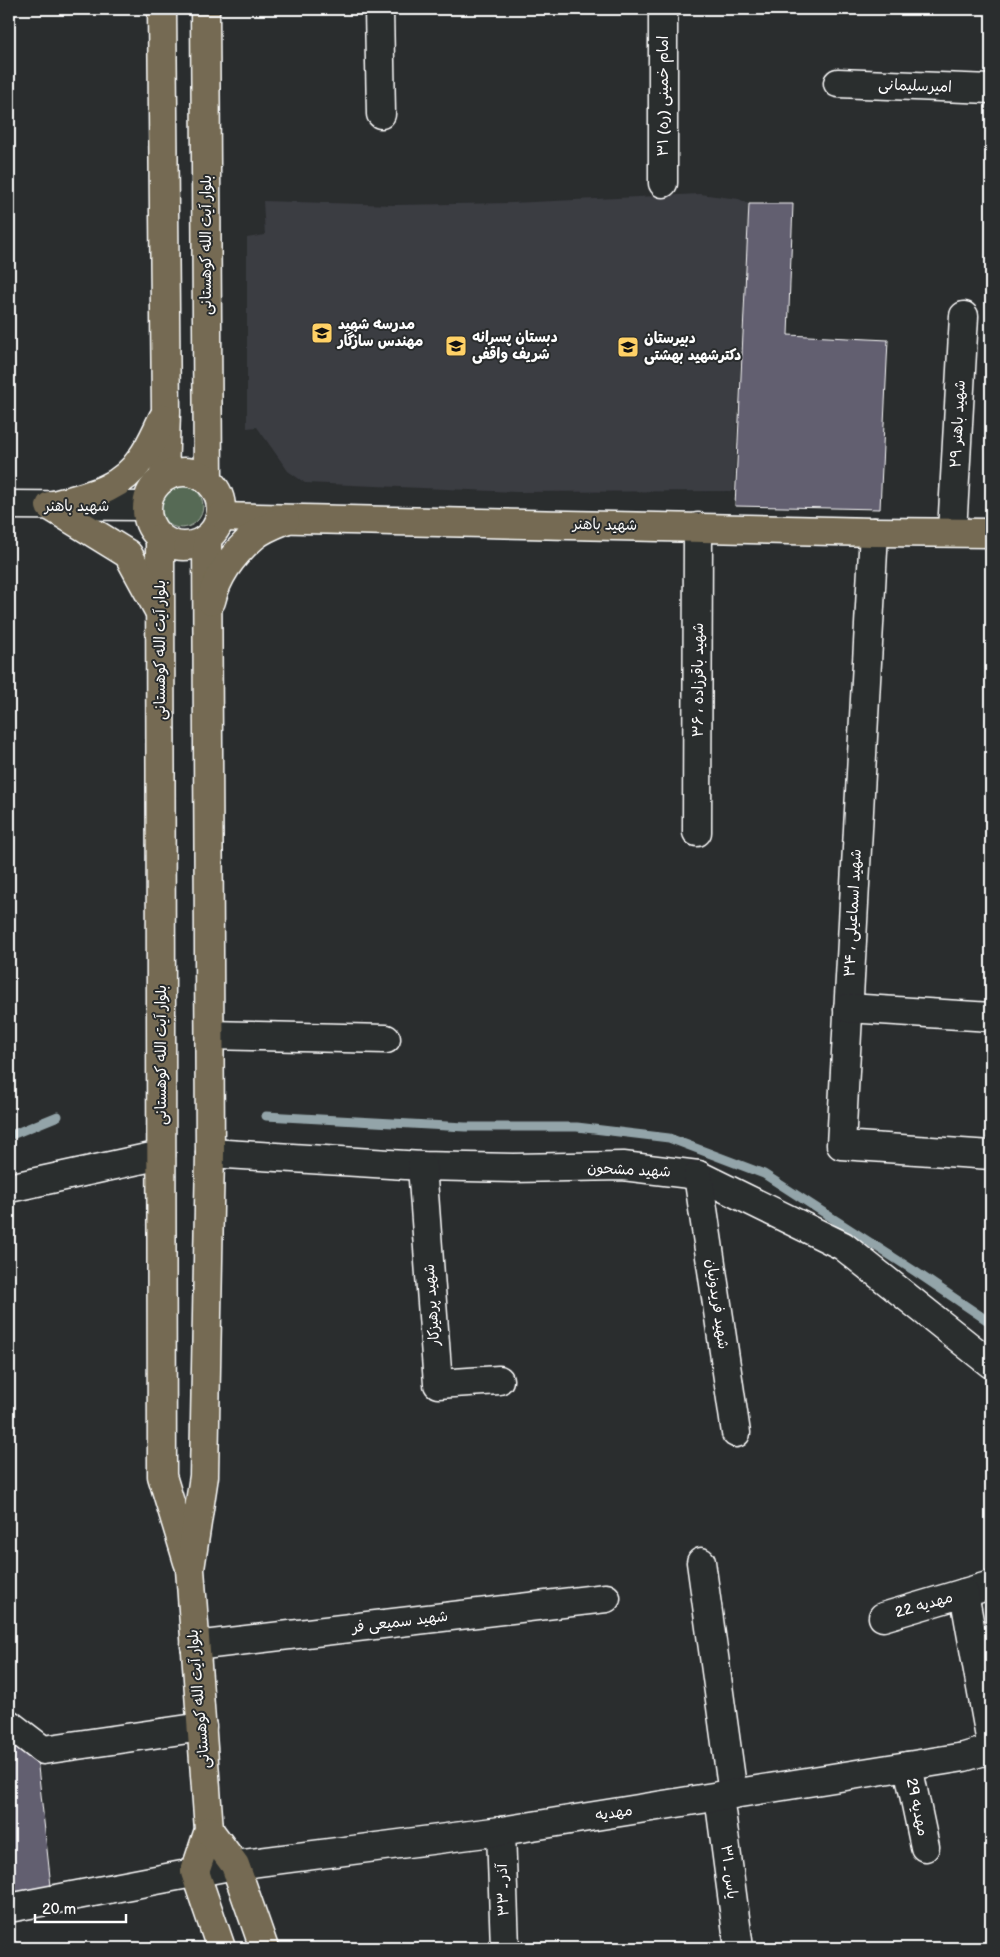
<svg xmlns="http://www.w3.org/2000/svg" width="1000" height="1957" viewBox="0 0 1000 1957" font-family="'Balsamiq Sans','Playpen Sans Arabic',sans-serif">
	<rect width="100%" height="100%" fill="#2a2d2e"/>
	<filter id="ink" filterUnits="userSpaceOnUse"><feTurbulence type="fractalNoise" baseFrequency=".02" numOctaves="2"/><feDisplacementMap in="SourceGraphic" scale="10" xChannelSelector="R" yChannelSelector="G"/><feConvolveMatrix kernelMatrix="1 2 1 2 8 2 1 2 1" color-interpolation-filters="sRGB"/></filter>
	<g filter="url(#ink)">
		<!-- built -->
		<polygon fill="#3b3c42" points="700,194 739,199 749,204 734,491 516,492 305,483 288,471 257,427 247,428 247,238 265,235 263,201 394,205 512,203"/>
		<!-- green -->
		<circle fill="#576b55" stroke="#abb5aa" cx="181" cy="506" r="22"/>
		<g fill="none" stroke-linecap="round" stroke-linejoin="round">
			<!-- stream -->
			<g stroke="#93a4a9" stroke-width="9">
				<polyline points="266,1116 465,1127 577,1127 669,1138 764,1174 916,1272 991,1323"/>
				<polyline points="9,1136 58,1116"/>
			</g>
		</g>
		<!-- building -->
		<g fill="#625e70" stroke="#fff">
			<polygon points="749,204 793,204 788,335 888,340 880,509 735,506"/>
			<polygon points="9,1742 37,1758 51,1886 9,1893"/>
		</g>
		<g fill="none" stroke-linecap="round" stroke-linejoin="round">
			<!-- minor casing -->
			<g stroke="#fff" stroke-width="31">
				<g id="minor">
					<polyline points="379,9 381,114"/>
					<polyline points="838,83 991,89"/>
					<polyline points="663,183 663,9"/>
					<polyline points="9,505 145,506"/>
					<polyline points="874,532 841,1145 991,1155"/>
					<polyline points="952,532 964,316"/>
					<polyline points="697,832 698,527"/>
					<polyline points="848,1008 991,1017"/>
					<polyline points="210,1035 386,1039"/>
					<polyline points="210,1153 422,1166 513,1168 623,1166 698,1175 843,1246 991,1364"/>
					<polyline points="422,1166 438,1384 499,1380"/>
					<polyline points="698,1175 736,1433"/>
					<polyline points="9,1188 161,1155"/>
					<polyline points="701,1562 733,1794"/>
					<polyline points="964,1593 991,1585"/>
					<polyline points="883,1617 964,1593 991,1743"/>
					<polyline points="195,1646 606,1598"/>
					<polyline points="9,1724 43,1750 202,1727"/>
					<polyline points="908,1766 925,1847"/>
					<polyline points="719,1796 739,1948"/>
					<polyline points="501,1831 505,1948"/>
					<polyline points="9,1908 235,1865 501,1831 964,1757 991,1749"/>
				</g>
			</g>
			<!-- major casing -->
			<g stroke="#fff" stroke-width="31">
				<g id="major">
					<polyline points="162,9 166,412 164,477"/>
					<polyline points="205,9 208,480"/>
					<circle cx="184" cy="509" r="37"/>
					<polyline points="220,517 874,532 991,533"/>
					<polyline points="160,538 162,1476 188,1562"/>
					<polyline points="207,538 210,1153 204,1476 190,1569 209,1830 195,1872 221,1948"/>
					<path d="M211,601C217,576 234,553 254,536C262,529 275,524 285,520"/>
					<path d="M158,609L128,554L50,506C85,496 119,492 141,459C150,447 156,432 163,418"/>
					<polyline points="209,1830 235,1865 264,1948"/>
				</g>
			</g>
			<!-- minor -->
			<use href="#minor" stroke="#2a2d2e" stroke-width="28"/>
			<!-- major -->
			<use href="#major" stroke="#746b52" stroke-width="28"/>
		</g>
	</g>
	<!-- icons -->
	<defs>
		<g id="school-square" transform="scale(1.125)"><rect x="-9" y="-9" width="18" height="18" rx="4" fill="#ffd166" stroke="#2a2d2e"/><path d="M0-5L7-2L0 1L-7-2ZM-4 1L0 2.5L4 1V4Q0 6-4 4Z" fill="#111"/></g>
	</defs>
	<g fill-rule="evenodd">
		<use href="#school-square" x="322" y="333"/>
		<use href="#school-square" x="456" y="346"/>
		<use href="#school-square" x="628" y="347"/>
	</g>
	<g text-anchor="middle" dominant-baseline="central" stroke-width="4" stroke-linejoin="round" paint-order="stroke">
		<!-- street labels -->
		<g font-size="15" fill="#fff" stroke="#2a2d2e">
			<text transform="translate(915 86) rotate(2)">امیرسلیمانی</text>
			<text transform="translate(663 96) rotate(-90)">امام خمینی (ره) ۳۱</text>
			<text transform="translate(206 245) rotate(-90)">بلوار آیت الله کوهستانی</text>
			<text transform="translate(958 424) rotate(-87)">شهید باهنر ۲۹</text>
			<text x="77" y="506">شهید باهنر</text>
			<text transform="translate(605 525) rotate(1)">شهید باهنر</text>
			<text transform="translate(160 650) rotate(-90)">بلوار آیت الله کوهستانی</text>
			<text transform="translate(698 680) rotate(-90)">شهید باقرزاده ، ۳۶</text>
			<text transform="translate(853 913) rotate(-87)">شهید اسماعیلی ، ۳۴</text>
			<text transform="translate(161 1055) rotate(-90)">بلوار آیت الله کوهستانی</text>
			<text transform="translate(629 1170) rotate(3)">شهید مشحون</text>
			<text transform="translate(717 1304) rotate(82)">شهید فریدونیان</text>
			<text transform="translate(432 1305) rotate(-94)">شهید پرهیزکار</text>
			<text transform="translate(924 1605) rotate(-16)">مهدیه 22</text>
			<text transform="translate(400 1622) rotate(-7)">شهید سمیعی فر</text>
			<text transform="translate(199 1699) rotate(-95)">بلوار آیت الله کوهستانی</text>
			<text transform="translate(917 1807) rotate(78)">مهدیه 29</text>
			<text transform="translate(614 1813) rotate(-9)">مهدیه</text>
			<text transform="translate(729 1872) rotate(83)">یاس ـ ۳۱</text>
			<text transform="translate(503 1890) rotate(-92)">آذر ـ ۳۳</text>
		</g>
		<!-- poi labels -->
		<g font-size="15" font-weight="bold" fill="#fff" stroke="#2a2d2e" text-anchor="start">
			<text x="338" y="324">مدرسه شهید<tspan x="338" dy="17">مهندس سازگار</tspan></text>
			<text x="472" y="337">دبستان پسرانه<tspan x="472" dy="17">شریف واقفی</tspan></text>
			<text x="644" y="338">دبیرستان<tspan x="644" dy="17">دکترشهید بهشتی</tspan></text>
		</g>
	</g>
	<!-- margin -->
	<rect width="1000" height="1957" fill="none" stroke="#2a2d2e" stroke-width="30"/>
	<rect x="15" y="15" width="970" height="1927" fill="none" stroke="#fff" stroke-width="2" filter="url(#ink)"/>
	<!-- scale -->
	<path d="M35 1914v8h91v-8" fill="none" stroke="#ffffff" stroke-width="2.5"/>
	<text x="42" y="1914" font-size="15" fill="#ffffff" stroke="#2a2d2e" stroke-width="4" paint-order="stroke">20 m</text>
</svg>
